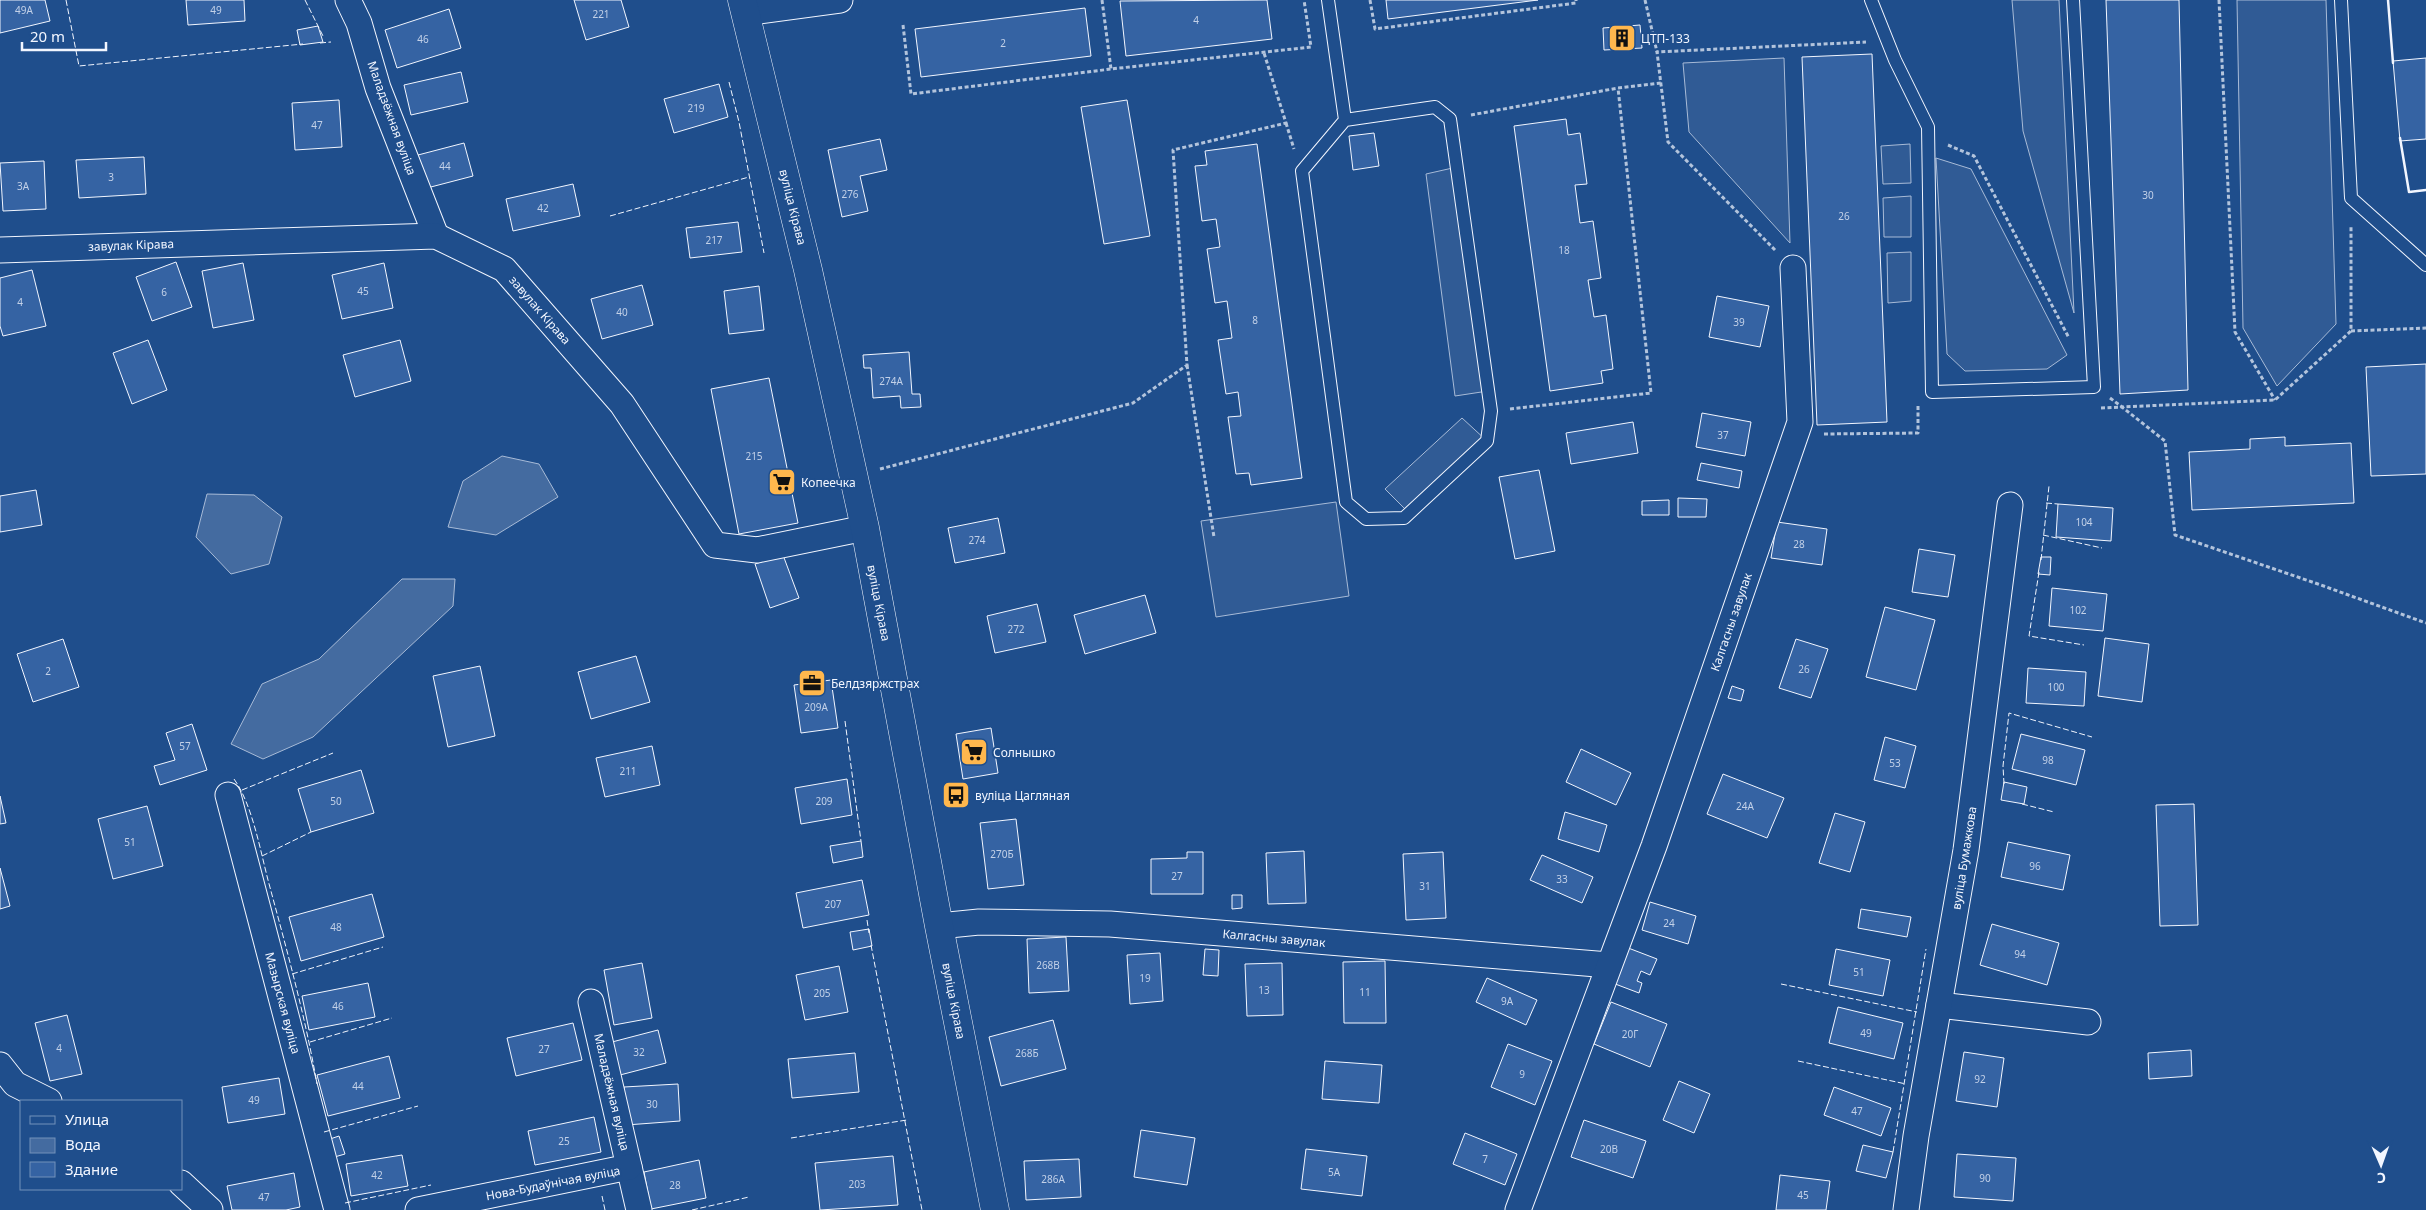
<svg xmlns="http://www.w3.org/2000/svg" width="2426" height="1210" viewBox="0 0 2426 1210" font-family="'Noto Sans',sans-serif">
	<rect width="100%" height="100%" fill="#1f4e8c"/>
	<!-- built -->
	<g fill="#305b95" stroke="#a8bbd7">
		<polygon points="2012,0 2059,0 2074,313 2023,131"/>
		<polygon points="2237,0 2326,0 2336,324 2277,386 2243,328"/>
		<polygon points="1784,58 1790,243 1689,132 1683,63"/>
		<polygon points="1910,144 1911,183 1883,184 1881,146"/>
		<polygon points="1936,158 1971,169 2067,355 2047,369 1965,371 1947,354"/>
		<polygon points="1457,167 1488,391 1455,396 1426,174"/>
		<polygon points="1911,196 1911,237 1884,237 1883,198"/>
		<polygon points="1911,252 1911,301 1888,303 1887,253"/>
		<polygon points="1462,418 1487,441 1410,514 1385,489"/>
		<polygon points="1336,502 1349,596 1216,617 1201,521"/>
	</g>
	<!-- water -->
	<g fill="#446ba0" stroke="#a8bbd7">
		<polygon points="502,456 539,464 558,497 496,535 448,527 463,481"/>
		<polygon points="207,494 254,495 282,517 269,564 231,574 196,537"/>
		<polygon points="402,579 455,579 453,606 313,737 263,759 231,744 262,684 319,659"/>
	</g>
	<!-- building -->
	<g fill="#3563a3" stroke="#f2f6ff">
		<polygon points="0,0 45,0 50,21 0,33"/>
		<polygon points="186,0 244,0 245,21 188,25"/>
		<polygon points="574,0 621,0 629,27 586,40"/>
		<polygon points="1267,0 1272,39 1126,56 1120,1"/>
		<polygon points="1386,0 1538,0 1388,19"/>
		<polygon points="2106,0 2179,0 2188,390 2120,394"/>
		<polygon points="1085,8 1091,56 921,77 915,29"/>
		<polygon points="449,9 461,48 397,68 385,30"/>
		<polygon points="1640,25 1642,48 1604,50 1603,28"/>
		<polygon points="318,26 323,42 300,45 297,30"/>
		<polygon points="1872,54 1887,422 1817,425 1802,57"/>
		<polygon points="2426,58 2426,139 2400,141 2393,61"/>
		<polygon points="461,72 468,102 411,115 404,85"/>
		<polygon points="719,84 728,117 674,133 664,99"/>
		<polygon points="339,100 342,147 295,150 292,103"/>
		<polygon points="1127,100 1150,236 1104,244 1081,107"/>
		<polygon points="1566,119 1568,135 1580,133 1587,184 1575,185 1580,223 1593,221 1601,278 1588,280 1594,317 1606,315 1613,369 1601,371 1603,383 1550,391 1514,126"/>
		<polygon points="1374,133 1379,166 1353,170 1349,136"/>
		<polygon points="880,139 887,170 860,176 868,211 842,217 828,150"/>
		<polygon points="464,143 473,176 427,188 418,155"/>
		<polygon points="1257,144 1302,478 1251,485 1249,473 1236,474 1228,417 1241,416 1238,392 1226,394 1218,340 1232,338 1227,301 1215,303 1207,249 1220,247 1216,219 1202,221 1195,166 1207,165 1205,151"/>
		<polygon points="144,157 146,194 79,198 76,160"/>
		<polygon points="44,161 46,209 3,211 0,163"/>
		<polygon points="573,184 580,216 513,231 506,199"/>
		<polygon points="738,222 742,252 690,258 686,228"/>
		<polygon points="176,262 192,307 152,321 136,277"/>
		<polygon points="243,263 254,320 213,328 202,271"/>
		<polygon points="384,263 393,308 342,319 332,275"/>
		<polygon points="32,270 46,326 3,336 0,326 0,278"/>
		<polygon points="642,285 653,325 602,339 591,299"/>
		<polygon points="759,286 764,330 729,334 724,291"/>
		<polygon points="1717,296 1769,306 1760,347 1709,337"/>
		<polygon points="148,340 167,390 132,404 113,353"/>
		<polygon points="400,340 411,381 355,397 343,355"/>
		<polygon points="909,352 912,394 920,394 921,407 901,408 900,396 873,398 871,368 864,368 863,355"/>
		<polygon points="2426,364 2426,474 2371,476 2366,367"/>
		<polygon points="769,378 798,523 739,534 711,389"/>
		<polygon points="1702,413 1751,422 1745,456 1696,447"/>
		<polygon points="1633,422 1638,453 1571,464 1566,433"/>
		<polygon points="2285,437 2285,446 2351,443 2354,503 2192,510 2189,452 2250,449 2250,439"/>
		<polygon points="1701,463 1742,471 1739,488 1697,480"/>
		<polygon points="1539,470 1555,551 1515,559 1499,477"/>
		<polygon points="36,490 42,525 0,532 0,496"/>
		<polygon points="1678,498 1707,499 1706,517 1678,517"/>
		<polygon points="1669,500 1669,515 1642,515 1642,501"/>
		<polygon points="2058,504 2113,508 2111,541 2056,537"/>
		<polygon points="998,518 1005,553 955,563 948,528"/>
		<polygon points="1777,522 1827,529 1822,565 1771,558"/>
		<polygon points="1919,549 1955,555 1948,597 1912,592"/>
		<polygon points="783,555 799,598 770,608 755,564"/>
		<polygon points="2041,557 2051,557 2050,575 2038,574"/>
		<polygon points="2052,588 2107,594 2103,631 2049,626"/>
		<polygon points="1145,595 1156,633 1085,654 1074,615"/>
		<polygon points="1037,604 1046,642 995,653 987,616"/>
		<polygon points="1885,607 1935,620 1916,690 1866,677"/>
		<polygon points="2105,638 2149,644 2142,702 2098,696"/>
		<polygon points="63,639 79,687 33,702 17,654"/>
		<polygon points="1796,639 1828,649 1811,698 1779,688"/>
		<polygon points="636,656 650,702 591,719 578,672"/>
		<polygon points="480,666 495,736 448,747 433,676"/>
		<polygon points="2028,668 2086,672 2084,706 2026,703"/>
		<polygon points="831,680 838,728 801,733 794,685"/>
		<polygon points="1732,686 1744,690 1741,701 1728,698"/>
		<polygon points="192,724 207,770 160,785 154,766 175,760 166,733"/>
		<polygon points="991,728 998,773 963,779 956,734"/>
		<polygon points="2021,734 2085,750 2076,785 2012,769"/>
		<polygon points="1885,737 1916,746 1905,788 1874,780"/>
		<polygon points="652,746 660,785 605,797 596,758"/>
		<polygon points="1581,749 1631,773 1616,805 1566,782"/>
		<polygon points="361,770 374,813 311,832 298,789"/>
		<polygon points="1723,774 1784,798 1767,838 1707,814"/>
		<polygon points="847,779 852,815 801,824 795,788"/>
		<polygon points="2004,782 2027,787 2024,804 2001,800"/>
		<polygon points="0,796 6,823 0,824"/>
		<polygon points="2194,804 2198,925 2160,926 2156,805"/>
		<polygon points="147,806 163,866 113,879 98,819"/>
		<polygon points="1565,812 1607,825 1599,852 1558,839"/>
		<polygon points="1835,813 1865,822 1850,872 1819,863"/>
		<polygon points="1016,819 1024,885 988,889 980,823"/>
		<polygon points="861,841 863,857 833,863 830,846"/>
		<polygon points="2008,842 2070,855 2063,890 2001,877"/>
		<polygon points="1304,851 1306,903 1268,904 1266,853"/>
		<polygon points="1187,852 1203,852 1203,894 1151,894 1151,859 1187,858"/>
		<polygon points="1443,852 1446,918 1406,920 1403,854"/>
		<polygon points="1542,855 1593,877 1582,903 1530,880"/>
		<polygon points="0,868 10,906 0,909"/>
		<polygon points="862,880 869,915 803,928 796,893"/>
		<polygon points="372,894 384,937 301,961 289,917"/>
		<polygon points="1232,895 1242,895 1242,908 1232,909"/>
		<polygon points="1650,902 1696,916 1688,944 1642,930"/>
		<polygon points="1861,909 1911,917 1907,937 1858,928"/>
		<polygon points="1992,924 2059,943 2047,985 1980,965"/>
		<polygon points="869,929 872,946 853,950 850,932"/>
		<polygon points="1066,937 1069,991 1029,993 1027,939"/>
		<polygon points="1623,946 1657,959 1650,975 1641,971 1637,981 1642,983 1639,993 1610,982"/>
		<polygon points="1205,949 1219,950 1218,976 1203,975"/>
		<polygon points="1836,949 1890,960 1883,996 1829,985"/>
		<polygon points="1160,953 1163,1001 1130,1004 1127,955"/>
		<polygon points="1385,961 1386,1023 1344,1023 1343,962"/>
		<polygon points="642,963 652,1018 614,1025 604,970"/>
		<polygon points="1282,963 1283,1015 1247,1016 1245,964"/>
		<polygon points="839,966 848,1012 805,1020 796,975"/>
		<polygon points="1487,978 1537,1000 1526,1025 1476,1002"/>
		<polygon points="368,983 375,1017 309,1030 302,996"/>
		<polygon points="1611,1002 1667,1024 1650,1067 1594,1044"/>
		<polygon points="1838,1007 1903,1023 1894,1059 1829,1043"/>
		<polygon points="67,1015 82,1074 50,1081 35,1023"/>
		<polygon points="1053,1020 1066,1069 1001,1086 989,1037"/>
		<polygon points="573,1023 582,1060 516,1076 507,1038"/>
		<polygon points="658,1030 666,1063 620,1075 612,1042"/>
		<polygon points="1508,1044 1552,1061 1535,1105 1491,1087"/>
		<polygon points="2191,1050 2192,1076 2149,1079 2148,1053"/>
		<polygon points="1964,1052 2004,1058 1997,1107 1956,1101"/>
		<polygon points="855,1053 859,1092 792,1098 788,1059"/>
		<polygon points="389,1056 400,1098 328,1116 317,1075"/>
		<polygon points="1325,1061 1382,1065 1379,1103 1322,1099"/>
		<polygon points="279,1078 285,1114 228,1123 222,1087"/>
		<polygon points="1679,1081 1710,1094 1694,1133 1663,1120"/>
		<polygon points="678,1084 680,1121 626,1125 624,1087"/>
		<polygon points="1834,1087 1891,1108 1881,1136 1824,1115"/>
		<polygon points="594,1117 601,1152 535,1165 528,1131"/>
		<polygon points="1584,1120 1646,1141 1633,1178 1571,1157"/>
		<polygon points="1141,1130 1195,1138 1187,1185 1134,1177"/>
		<polygon points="1465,1133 1517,1154 1505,1185 1453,1164"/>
		<polygon points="339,1136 345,1154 331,1158 327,1140"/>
		<polygon points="1863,1145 1893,1152 1886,1178 1856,1171"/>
		<polygon points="1306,1149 1367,1156 1362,1196 1301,1189"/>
		<polygon points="1957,1154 2016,1158 2013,1201 1954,1197"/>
		<polygon points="402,1155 408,1186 351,1196 346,1164"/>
		<polygon points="893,1156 898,1205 820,1210 815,1163"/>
		<polygon points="1079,1159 1081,1197 1026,1200 1024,1161"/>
		<polygon points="699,1160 706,1198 651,1209 644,1172"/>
		<polygon points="294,1173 300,1207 286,1210 232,1210 227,1186"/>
		<polygon points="1780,1175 1830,1181 1826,1210 1776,1210"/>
	</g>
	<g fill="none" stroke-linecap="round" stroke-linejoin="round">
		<!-- service casing -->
		<g stroke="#f2f6ff" stroke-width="14">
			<g id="service">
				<polyline points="1328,0 1345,120 1435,107 1450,119 1491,411 1487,441 1404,518 1366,519 1346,502 1302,171 1345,120"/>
				<polyline points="1871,0 1895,60 1928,127 1932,392 2094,387 2073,0"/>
				<polyline points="2341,0 2351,198 2426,265"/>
			</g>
		</g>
		<!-- minor casing -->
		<g stroke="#f2f6ff" stroke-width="27">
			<g id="minor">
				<polyline points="348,0 359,23 378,88 436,236"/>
				<polyline points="745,13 840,0"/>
				<polyline points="0,250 436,236 504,269 622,404 715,545 757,550 865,528"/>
				<polyline points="228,795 337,1210"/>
				<polyline points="939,926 979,922 1110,924 1609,965"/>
				<polyline points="591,1002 639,1210"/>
				<polyline points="1939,1005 2088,1022"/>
				<polyline points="0,1065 15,1084 49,1101"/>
				<polyline points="181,1183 210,1210"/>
				<polyline points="418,1210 629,1167"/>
				<polyline points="1518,1210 1654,846 1800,422 1793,268"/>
				<polyline points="1906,1210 1916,1136 1966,850 2010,505"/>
			</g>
		</g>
		<!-- primary casing -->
		<g stroke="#f2f6ff" stroke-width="29">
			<polyline id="primary" points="742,0 808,270 865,528 939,926 995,1210"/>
		</g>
		<!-- path -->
		<g stroke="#b3c4dc" stroke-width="3" stroke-dasharray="4 2.5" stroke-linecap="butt">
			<polyline points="1102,0 1111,69 1311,47 1304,0"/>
			<polyline points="1370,0 1375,29 1576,3 1576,0"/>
			<polyline points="1645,0 1657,52"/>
			<polyline points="2219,0 2235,332 2275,400"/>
			<polyline points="903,25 911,94 1111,69"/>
			<polyline points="1471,115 1618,88 1661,83"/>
			<polyline points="1286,123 1294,149"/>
			<polyline points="1948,145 1974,156 2069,338"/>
			<polyline points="1775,250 1668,142 1657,52 1866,42"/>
			<polyline points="2351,331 2426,328"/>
			<polyline points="1187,365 1214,537"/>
			<polyline points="2110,398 2122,407 2275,400 2351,331 2351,226"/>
			<polyline points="2101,408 2122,407 2165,441 2175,535 2318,584 2426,623"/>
			<polyline points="1510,409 1651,393 1618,88"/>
			<polyline points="1824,434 1918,433 1918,406"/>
			<polyline points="880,469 1133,403 1187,365 1173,150 1286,123 1264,53"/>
		</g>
		<!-- service -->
		<use href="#service" stroke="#1f4e8c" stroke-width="12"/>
		<!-- minor -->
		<use href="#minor" stroke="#1f4e8c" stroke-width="25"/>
		<!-- primary -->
		<use href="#primary" stroke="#1f4e8c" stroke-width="28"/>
		<!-- fence -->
		<g stroke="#f2f6ff" stroke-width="1" stroke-dasharray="6 2.5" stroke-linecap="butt">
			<polyline points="66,0 79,66 303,44"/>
			<polyline points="305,0 324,38"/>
			<polyline points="320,43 331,42"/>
			<polyline points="729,82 739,122 764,253"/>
			<polyline points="610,216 749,177"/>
			<polyline points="2046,503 2058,504"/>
			<polyline points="2043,535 2102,548"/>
			<polyline points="2041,560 2049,486"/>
			<polyline points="2039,572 2029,636 2084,645"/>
			<polyline points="845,721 861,841"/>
			<path d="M234,779C252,804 260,849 268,880C286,947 305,1015 317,1084"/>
			<polyline points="2004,784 2003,766 2009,713 2092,737"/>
			<polyline points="242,790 333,753"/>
			<polyline points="2022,804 2054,812"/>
			<polyline points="262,856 311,832"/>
			<polyline points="867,920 869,933"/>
			<polyline points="871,945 922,1210"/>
			<polyline points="292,974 383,947"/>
			<polyline points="1781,984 1917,1012"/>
			<polyline points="310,1042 392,1018"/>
			<polyline points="1798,1061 1906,1084"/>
			<polyline points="324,1132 418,1106"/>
			<polyline points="791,1138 907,1120"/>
			<polyline points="1893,1152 1926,949"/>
			<polyline points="602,1196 605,1210"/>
			<polyline points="345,1203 431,1185"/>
			<polyline points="692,1210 749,1197"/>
		</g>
		<!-- wall -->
		<g stroke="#f2f6ff" stroke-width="2.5">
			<polyline points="2388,0 2393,63"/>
			<polyline points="2400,138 2409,192 2426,190"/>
		</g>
	</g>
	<!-- icons -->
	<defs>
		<g id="building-square" transform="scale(1.4375)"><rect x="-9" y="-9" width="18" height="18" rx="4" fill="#ffb74d" stroke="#1f4e8c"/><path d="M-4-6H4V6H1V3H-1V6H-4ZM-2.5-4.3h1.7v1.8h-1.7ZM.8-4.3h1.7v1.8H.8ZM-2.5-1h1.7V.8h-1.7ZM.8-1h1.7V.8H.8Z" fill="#111"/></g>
		<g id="supermarket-square" transform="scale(1.4375)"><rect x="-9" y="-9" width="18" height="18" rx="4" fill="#ffb74d" stroke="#1f4e8c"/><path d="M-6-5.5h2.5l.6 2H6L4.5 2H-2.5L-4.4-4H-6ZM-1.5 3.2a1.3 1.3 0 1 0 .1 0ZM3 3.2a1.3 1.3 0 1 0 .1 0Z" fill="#111"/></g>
		<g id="office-square" transform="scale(1.4375)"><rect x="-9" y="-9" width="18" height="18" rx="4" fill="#ffb74d" stroke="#1f4e8c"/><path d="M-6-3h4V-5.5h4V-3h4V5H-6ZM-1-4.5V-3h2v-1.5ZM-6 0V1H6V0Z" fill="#111"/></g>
		<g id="bus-square" transform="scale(1.4375)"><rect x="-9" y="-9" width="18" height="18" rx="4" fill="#ffb74d" stroke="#1f4e8c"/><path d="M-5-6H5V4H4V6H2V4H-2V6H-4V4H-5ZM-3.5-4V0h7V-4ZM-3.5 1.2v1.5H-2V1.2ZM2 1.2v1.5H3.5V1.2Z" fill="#111"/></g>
	</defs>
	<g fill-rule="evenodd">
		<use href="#building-square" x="1622" y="38"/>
		<use href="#supermarket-square" x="782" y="482"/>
		<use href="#office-square" x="812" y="683"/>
		<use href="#supermarket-square" x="974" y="752"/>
		<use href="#bus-square" x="956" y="795"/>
	</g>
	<g text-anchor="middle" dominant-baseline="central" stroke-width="4" stroke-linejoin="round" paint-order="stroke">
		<!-- number labels -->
		<g font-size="10" fill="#c3d1e8">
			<text x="24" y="10">49А</text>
			<text x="216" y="10">49</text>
			<text x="601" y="14">221</text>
			<text x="1196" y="20">4</text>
			<text x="423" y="39">46</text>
			<text x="1003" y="43">2</text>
			<text x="696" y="108">219</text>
			<text x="317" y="125">47</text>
			<text x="445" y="166">44</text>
			<text x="111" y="177">3</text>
			<text x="23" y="186">3А</text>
			<text x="850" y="194">276</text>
			<text x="2148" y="195">30</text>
			<text x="543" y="208">42</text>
			<text x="1844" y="216">26</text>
			<text x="714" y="240">217</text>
			<text x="1564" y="250">18</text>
			<text x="363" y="291">45</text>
			<text x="164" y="292">6</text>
			<text x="20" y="302">4</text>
			<text x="622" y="312">40</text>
			<text x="1255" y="320">8</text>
			<text x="1739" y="322">39</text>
			<text x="891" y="381">274А</text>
			<text x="1723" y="435">37</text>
			<text x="754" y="456">215</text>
			<text x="2084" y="522">104</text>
			<text x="977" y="540">274</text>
			<text x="1799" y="544">28</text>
			<text x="2078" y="610">102</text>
			<text x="1016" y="629">272</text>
			<text x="1804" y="669">26</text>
			<text x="48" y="671">2</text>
			<text x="2056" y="687">100</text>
			<text x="816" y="707">209А</text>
			<text x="185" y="746">57</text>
			<text x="2048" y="760">98</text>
			<text x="1895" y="763">53</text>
			<text x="628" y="771">211</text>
			<text x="336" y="801">50</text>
			<text x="824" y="801">209</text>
			<text x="1745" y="806">24А</text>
			<text x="130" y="842">51</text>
			<text x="1002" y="854">270Б</text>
			<text x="2035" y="866">96</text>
			<text x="1177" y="876">27</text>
			<text x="1562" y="879">33</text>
			<text x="1425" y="886">31</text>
			<text x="833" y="904">207</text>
			<text x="1669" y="923">24</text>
			<text x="336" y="927">48</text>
			<text x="2020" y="954">94</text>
			<text x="1048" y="965">268В</text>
			<text x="1859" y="972">51</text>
			<text x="1145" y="978">19</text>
			<text x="1264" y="990">13</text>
			<text x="1365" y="992">11</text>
			<text x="822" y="993">205</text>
			<text x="1507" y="1001">9А</text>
			<text x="338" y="1006">46</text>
			<text x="1866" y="1033">49</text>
			<text x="1630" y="1034">20Г</text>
			<text x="59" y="1048">4</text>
			<text x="544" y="1049">27</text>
			<text x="639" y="1052">32</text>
			<text x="1027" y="1053">268Б</text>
			<text x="1522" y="1074">9</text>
			<text x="1980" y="1079">92</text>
			<text x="358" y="1086">44</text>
			<text x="254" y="1100">49</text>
			<text x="652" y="1104">30</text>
			<text x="1857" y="1111">47</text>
			<text x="564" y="1141">25</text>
			<text x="1609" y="1149">20В</text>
			<text x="1485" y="1159">7</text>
			<text x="1334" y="1172">5А</text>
			<text x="377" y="1175">42</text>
			<text x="1985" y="1178">90</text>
			<text x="1053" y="1179">286А</text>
			<text x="857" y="1184">203</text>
			<text x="675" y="1185">28</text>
			<text x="1803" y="1195">45</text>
			<text x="264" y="1197">47</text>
		</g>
		<!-- poi labels -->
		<g font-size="12" fill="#f2f6ff" stroke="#1f4e8c" text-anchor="start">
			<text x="1641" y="38">ЦТП-133</text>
			<text x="801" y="482">Копеечка</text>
			<text x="831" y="683">Белдзяржстрах</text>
			<text x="993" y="752">Солнышко</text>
			<text x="975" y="795">вуліца Цагляная</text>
		</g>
		<!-- street labels -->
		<g font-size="12" fill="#f2f6ff" stroke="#1f4e8c">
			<text transform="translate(392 118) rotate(70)">Маладзёжная вуліца</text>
			<text transform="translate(793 207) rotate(76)">вуліца Кірава</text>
			<text transform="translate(131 245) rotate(-2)">завулак Кірава</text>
			<text transform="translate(540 310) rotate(49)">завулак Кірава</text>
			<text transform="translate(879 603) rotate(79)">вуліца Кірава</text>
			<text transform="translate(1731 622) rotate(-71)">Калгасны завулак</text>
			<text transform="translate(1964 858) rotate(-81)">вуліца Бумажкова</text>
			<text transform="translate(1274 938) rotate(5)">Калгасны завулак</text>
			<text transform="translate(954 1001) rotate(79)">вуліца Кірава</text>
			<text transform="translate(283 1003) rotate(75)">Мазырская вуліца</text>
			<text transform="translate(612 1092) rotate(77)">Маладзёжная вуліца</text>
			<text transform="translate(553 1183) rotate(-11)">Нова-Будаўнічая вуліца</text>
		</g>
	</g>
	<!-- legend -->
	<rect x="20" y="1100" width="162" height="90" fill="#1f4e8c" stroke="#7391ba"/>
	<rect x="30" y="1116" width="25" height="8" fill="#1f4e8c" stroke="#7391ba"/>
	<text x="65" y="1125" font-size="15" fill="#f2f6ff">Улица</text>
	<rect x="30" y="1138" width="25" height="15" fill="#446ba0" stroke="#7391ba"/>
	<text x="65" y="1150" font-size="15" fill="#f2f6ff">Вода</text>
	<rect x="30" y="1162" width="25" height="15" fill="#3563a3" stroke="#7391ba"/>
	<text x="65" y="1175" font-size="15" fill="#f2f6ff">Здание</text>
	<!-- north arrow -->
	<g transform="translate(2381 1165) rotate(178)" stroke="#1f4e8c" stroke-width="4" paint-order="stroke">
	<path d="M0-4L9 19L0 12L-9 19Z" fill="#f2f6ff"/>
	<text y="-8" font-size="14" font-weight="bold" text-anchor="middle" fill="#f2f6ff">С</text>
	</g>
	<!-- scale -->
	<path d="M22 42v8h84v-8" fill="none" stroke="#f2f6ff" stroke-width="2.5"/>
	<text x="30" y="42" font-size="15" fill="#f2f6ff" stroke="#1f4e8c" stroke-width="4" paint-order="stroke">20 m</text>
</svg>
